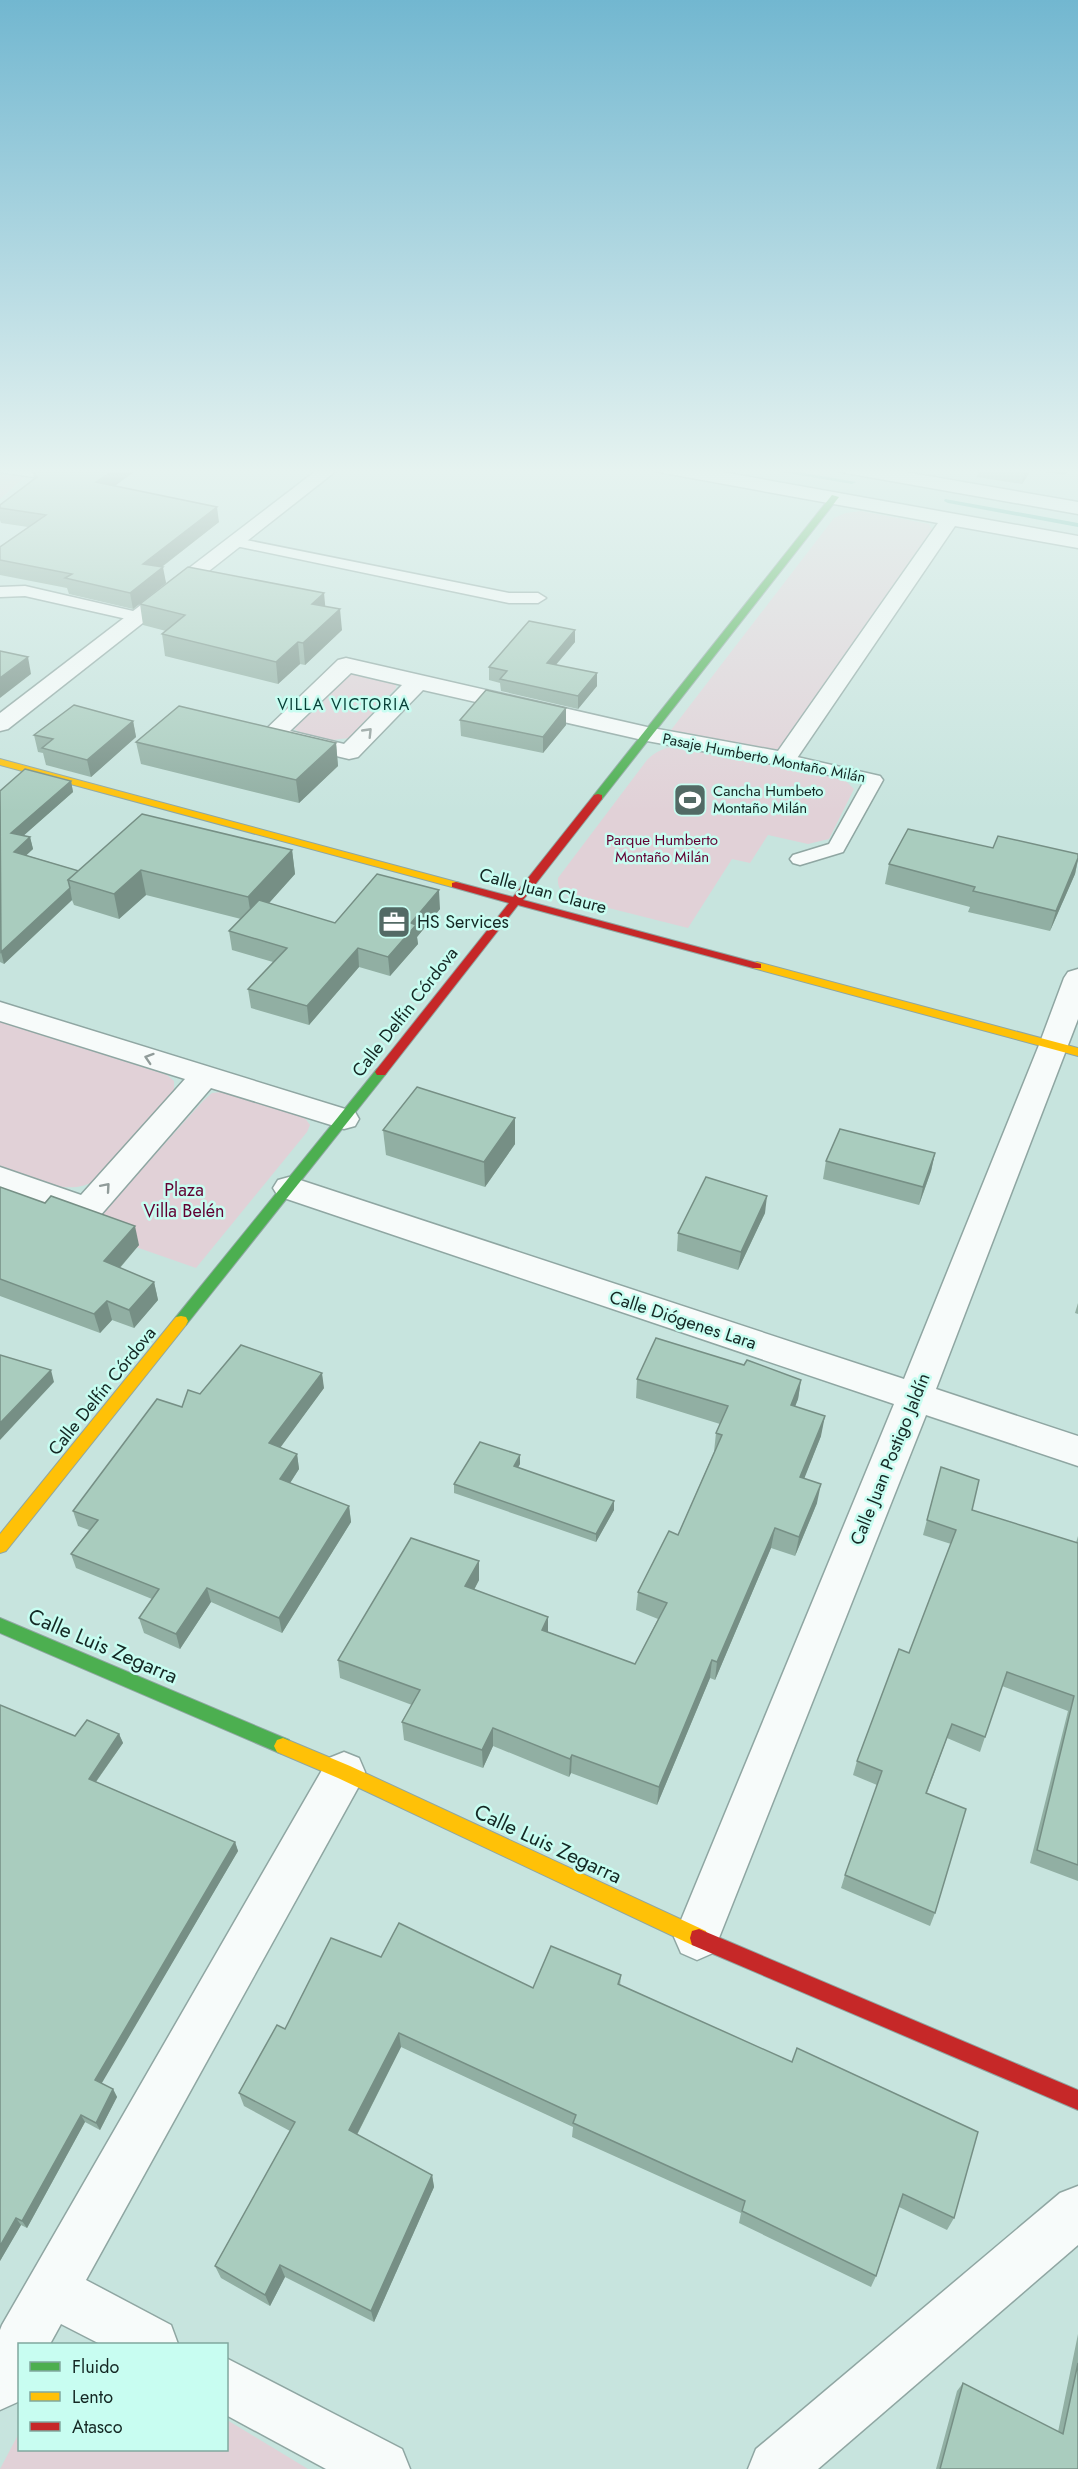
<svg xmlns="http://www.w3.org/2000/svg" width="1078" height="2469" viewBox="0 0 1078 2469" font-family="Jost,sans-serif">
	<rect width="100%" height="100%" fill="#c7e4de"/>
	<!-- green -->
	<g fill="#e1d1d7">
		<polygon points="0,471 25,477 0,499"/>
		<polygon points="861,511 929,524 932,530 782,748 772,750 671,730 834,518 846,513"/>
		<polygon points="350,673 392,681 396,684 396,688 349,738 332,740 303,735 293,728 293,724"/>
		<path d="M680,746L835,776L845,780L854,789L829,839L808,844L768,835L750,863L732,859L688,928L569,898C562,892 557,888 558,878L647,760C657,750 666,747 680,746Z"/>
		<path d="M0,1021L167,1075L174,1081V1091L97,1179C68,1200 30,1176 0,1166Z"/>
		<polygon points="222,1092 305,1118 310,1125 307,1132 196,1268 87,1230 203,1101 212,1093"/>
		<polygon points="227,2420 308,2469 0,2469 19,2433 20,2450 226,2450"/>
	</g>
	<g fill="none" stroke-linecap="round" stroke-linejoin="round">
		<!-- stream -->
		<g fill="#62bbac" fill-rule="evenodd">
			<polygon points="752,467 769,467 856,482 852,484"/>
			<polygon points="945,499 1078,523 1078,527 948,503 944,501"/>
		</g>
		<!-- lane casing -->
		<g stroke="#8fa6a2" stroke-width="3">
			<g id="lane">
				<polygon points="0,467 41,470 48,474 41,478 0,472"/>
				<polygon points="236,538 509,593 538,593 546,598 538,603 509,603 231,545 229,542"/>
				<polygon points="25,586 146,614 148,617 140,622 25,596 0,597 0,587"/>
				<polygon points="784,754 880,776 883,780 843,852 800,865 793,863 790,859 793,855 829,844 863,783 778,763 775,759 778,755"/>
			</g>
		</g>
		<!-- street casing -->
		<g stroke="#8fa6a2" stroke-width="3">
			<g id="street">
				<polygon points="321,467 341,467 8,729 0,731 0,713"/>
				<path d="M655,467H694L1078,536V548L955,526L793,764L784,766L647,741L423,690L358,757L349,759L273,741L265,739L261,734L338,660L346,658L647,727L778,751L938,523L664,473L657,471ZM351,673L402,685L344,744L290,731Z"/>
				<polygon points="837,467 876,467 1078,502 1078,514 846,473 839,471"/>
				<polygon points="1078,969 1078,1019 936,1389 1078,1436 1078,1466 926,1415 713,1953 697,1960 681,1953 674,1937 894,1404 278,1196 273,1188 278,1180 289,1177 300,1180 904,1379 1039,1045 1064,978 1068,972"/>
				<polygon points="0,1002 355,1112 359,1119 355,1126 344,1129 211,1088 99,1217 87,1221 75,1217 0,1190 0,1167 81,1195 185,1079 0,1021"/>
				<polygon points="344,1752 359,1758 365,1772 359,1786 86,2280 171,2325 178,2344 100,2344 61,2324 50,2344 20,2344 20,2401 0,2410 0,2330 2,2325 329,1758"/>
				<polygon points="1078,2186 1078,2245 818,2469 748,2469 756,2449 1060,2193"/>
				<polygon points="226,2358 402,2449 410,2469 326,2469 226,2415"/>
			</g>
		</g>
		<!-- fast casing -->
		<g stroke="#8fa6a2" stroke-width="2">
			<g id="fast">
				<polygon points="832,495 839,497 602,799 594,799 594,795"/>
				<polygon points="381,1068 385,1069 387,1072 385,1075 186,1325 176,1325 174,1321 176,1317 377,1069"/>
				<polygon points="0,1618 289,1740 292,1746 289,1752 283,1754 277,1752 0,1633"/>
			</g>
		</g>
		<!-- slow casing -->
		<g stroke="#8fa6a2" stroke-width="2">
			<g id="slow">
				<polygon points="0,759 460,883 461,885 460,887 452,887 0,765"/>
				<polygon points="757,962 1078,1048 1078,1056 753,968 753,964"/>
				<polygon points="181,1316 186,1317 188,1321 186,1325 6,1551 0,1553 0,1534 176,1317"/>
				<polygon points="283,1738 350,1766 706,1931 708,1938 706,1945 699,1947 692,1945 338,1778 277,1752 274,1746 277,1740"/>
			</g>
		</g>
		<!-- jam casing -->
		<g stroke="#8fa6a2" stroke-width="2">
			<g id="jam">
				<polygon points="598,794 602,795 602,799 523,900 761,964 761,968 753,968 518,905 385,1075 377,1075 375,1072 377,1069 509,903 452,887 452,883 456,882 513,897 594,795"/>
				<polygon points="699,1929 1078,2090 1078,2110 692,1945 690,1938 692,1931"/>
			</g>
		</g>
		<!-- lane -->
		<use href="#lane" fill="#f7fbfa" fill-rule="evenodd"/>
		<!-- street -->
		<use href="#street" fill="#f7fbfa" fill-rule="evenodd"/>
		<!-- fast -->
		<use href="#fast" fill="#4caf50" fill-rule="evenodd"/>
		<!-- slow -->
		<use href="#slow" fill="#ffc107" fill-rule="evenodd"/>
		<!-- jam -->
		<use href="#jam" fill="#c62828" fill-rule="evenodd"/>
	</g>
	<!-- wall -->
	<g fill="#91afa3">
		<polygon points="26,467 140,467 114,486 219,522 162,567 166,583 133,609 69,594 67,588 0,575 0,547 28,527 1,523 0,520 0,505 34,478 33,472 38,468"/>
		<polygon points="979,467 1070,467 1065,475 1031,470 1022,484 977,477"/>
		<polygon points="140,604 326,606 342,630 305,665 300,664 278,684 165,656 162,634 166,631 143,625"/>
		<polygon points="575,630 575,642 556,665 597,686 578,709 501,691 500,683 489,680 489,667"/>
		<polygon points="460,720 566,725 543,753 461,736"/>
		<polygon points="133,721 136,737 91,777 46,765 43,753 38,752 34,735"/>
		<polygon points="136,742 336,743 338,766 299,803 141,764"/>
		<polygon points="71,781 73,792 23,836 30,837 33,849 26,855 79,871 292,850 295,874 269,903 335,923 440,909 417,937 418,944 390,976 359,967 309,1025 251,1008 248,989 273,962 232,950 229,931 241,919 146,895 119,919 74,905 72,900 4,964 0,962 0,791"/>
		<polygon points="993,848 1078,854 1078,861 1075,874 1050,931 968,912 970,907 885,884 889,864"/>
		<polygon points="515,1118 515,1144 485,1187 386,1155 383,1130"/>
		<polygon points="935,1153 931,1171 919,1205 823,1179 826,1161"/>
		<polygon points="0,1187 139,1245 120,1268 154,1282 158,1300 134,1328 112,1320 100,1333 0,1296"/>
		<polygon points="765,1213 738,1270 677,1251 678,1233"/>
		<polygon points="1078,1303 1078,1314 1075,1313"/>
		<polygon points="744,1365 801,1380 798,1399 795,1406 821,1436 804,1478 817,1503 795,1556 771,1548 715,1680 710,1678 657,1805 571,1773 569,1777 493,1746 483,1768 404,1740 402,1722 412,1705 340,1678 338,1660 479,1561 479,1580 474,1590 548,1617 548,1632 635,1664 658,1619 636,1610 638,1592 678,1535 714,1452 716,1433 720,1424 636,1398 637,1379"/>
		<polygon points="324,1388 280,1447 297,1454 299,1469 290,1483 349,1506 351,1522 282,1633 211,1602 180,1649 144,1633 139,1618 152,1599 76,1568 71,1554 89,1530 78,1526 73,1511 182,1407 200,1394"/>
		<polygon points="520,1464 518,1467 614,1510 596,1542 454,1493 454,1484"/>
		<polygon points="941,1467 972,1510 1076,1543 1078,1536 1078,1881 1030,1863 1068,1711 1002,1686 980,1752 947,1738 927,1793 935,1913 930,1926 841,1888 845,1875 877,1785 853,1775 857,1761 909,1653 951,1544 923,1535"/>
		<polygon points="119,1734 123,1743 96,1782 235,1842 238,1851 101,2083 113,2089 117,2097 100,2130 85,2122 27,2228 21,2225 0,2261 75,1736"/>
		<polygon points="381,1957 533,1988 621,1975 620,1986 954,2218 947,2230 899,2207 876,2276 871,2287 739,2223 741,2213 572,2137 573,2127 401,2047 357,2135 432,2175 434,2187 374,2322 285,2277 270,2306 221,2278 215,2266 290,2131 244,2106 239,2093 285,2029"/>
		<polygon points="1078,2334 1078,2469 936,2469 957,2391 963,2383 1058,2432"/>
	</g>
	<!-- shaded-wall -->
	<g fill="#768f85">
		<polygon points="118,467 140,467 99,498 96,482"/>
		<polygon points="1027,467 1032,467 1031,470 1022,484 1025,469"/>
		<polygon points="1067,467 1070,467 1065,475"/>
		<polygon points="217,507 219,522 146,579 143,564"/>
		<polygon points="163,567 166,583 133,609 130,593"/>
		<polygon points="324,593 326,614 312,604"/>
		<polygon points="340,609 342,630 305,665 303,643"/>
		<polygon points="575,630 575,642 547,675 547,663"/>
		<polygon points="298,642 300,664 278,684 276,662"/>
		<polygon points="28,657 31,674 0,698 0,678"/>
		<polygon points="597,673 597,686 578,709 578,696"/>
		<polygon points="566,708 566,725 543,753 543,737"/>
		<polygon points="133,721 136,737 91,777 87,760"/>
		<polygon points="336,743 338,766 299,803 296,780"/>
		<polygon points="71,781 73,792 14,844 11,833"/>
		<polygon points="30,837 33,849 17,864 14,852"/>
		<polygon points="292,850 295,874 252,922 248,897"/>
		<polygon points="1078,858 1075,874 1050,931 1056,911"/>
		<polygon points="141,870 146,895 119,919 114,894"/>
		<polygon points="70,888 72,900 4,964 1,952"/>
		<polygon points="439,890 440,909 417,937 418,944 390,976 388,957 411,923"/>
		<polygon points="358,948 359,967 309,1025 307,1006"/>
		<polygon points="515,1118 515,1144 485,1187 484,1162"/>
		<polygon points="935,1153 931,1171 919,1205 923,1187"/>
		<polygon points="767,1196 765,1213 738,1270 741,1252"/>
		<polygon points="135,1226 139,1245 109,1280 104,1261"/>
		<polygon points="154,1282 158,1300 134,1328 129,1310"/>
		<polygon points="107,1301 112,1320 100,1333 94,1314"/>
		<polygon points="51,1370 54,1382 0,1440 0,1423"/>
		<polygon points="322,1373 324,1388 272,1459 269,1443"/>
		<polygon points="801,1380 798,1399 788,1425 791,1405"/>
		<polygon points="825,1416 821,1436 797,1497 800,1477"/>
		<polygon points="297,1454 299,1469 283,1494 280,1479"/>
		<polygon points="520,1455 520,1464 514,1475 514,1466"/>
		<polygon points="821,1484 817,1503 795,1556 799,1537"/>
		<polygon points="614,1501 614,1510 596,1542 596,1534"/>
		<polygon points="349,1506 351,1522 282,1633 279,1618"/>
		<polygon points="775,1528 771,1548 715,1680 717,1662"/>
		<polygon points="479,1561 479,1580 466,1605 465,1586"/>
		<polygon points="207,1588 211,1602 180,1649 176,1634"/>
		<polygon points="548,1617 548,1636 542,1630"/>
		<polygon points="712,1660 710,1678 657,1805 659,1787"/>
		<polygon points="493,1728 493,1746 483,1768 482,1750"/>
		<polygon points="119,1734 123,1743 92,1787 89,1779"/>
		<polygon points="572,1755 571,1773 569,1777 570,1759"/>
		<polygon points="235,1842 238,1851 99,2088 95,2080"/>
		<polygon points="399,2033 401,2047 352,2144 349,2130"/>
		<polygon points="113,2089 117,2097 100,2130 96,2123"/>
		<polygon points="81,2115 85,2122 27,2228 22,2221"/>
		<polygon points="432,2175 434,2187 374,2322 371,2311"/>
		<polygon points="16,2218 21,2225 0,2261 0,2246"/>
		<polygon points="280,2265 285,2277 270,2306 265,2295"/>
	</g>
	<!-- building -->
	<g fill="#a9ccbe" stroke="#768f85" stroke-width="1.5">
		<polygon points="39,467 118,467 96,482 217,507 143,564 163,567 130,593 65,578 72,574 0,560 0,547 46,515 0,508 0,505 37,477 33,472"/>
		<polygon points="1009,467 1027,467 1025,469"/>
		<polygon points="188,567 324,593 312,604 340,609 303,643 298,642 276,662 162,634 185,615 140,604"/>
		<polygon points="529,621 575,630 547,663 597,673 578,696 500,679 507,671 489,667"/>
		<polygon points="0,651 28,657 0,678"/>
		<polygon points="486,690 566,708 543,737 460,720"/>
		<polygon points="74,705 133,721 87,760 42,748 53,739 34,735"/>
		<polygon points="179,706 336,743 296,780 136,742"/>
		<polygon points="25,769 71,781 11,833 30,837 14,852 79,871 68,880 70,888 1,952 0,791"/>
		<polygon points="142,814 292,850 248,897 141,870 114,894 68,880"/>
		<polygon points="908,829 993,848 998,836 1078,854 1078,858 1056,911 973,891 975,887 889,864"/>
		<polygon points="377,874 439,890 411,923 416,925 388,957 358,948 307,1006 248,989 287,948 229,931 259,900 335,923"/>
		<polygon points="417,1087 515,1118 484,1162 383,1130"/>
		<polygon points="840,1129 935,1153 923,1187 826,1161"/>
		<polygon points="706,1177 767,1196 741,1252 678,1233"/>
		<polygon points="0,1187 45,1203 51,1196 135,1226 104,1261 154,1282 129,1310 107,1301 94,1314 0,1279"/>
		<polygon points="656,1338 744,1365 747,1360 801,1380 791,1405 825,1416 800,1477 821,1484 799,1537 775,1528 717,1662 712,1660 659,1787 572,1755 570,1759 493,1728 482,1750 402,1722 420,1690 338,1660 411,1538 479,1561 465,1586 548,1617 542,1630 635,1664 667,1603 638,1592 669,1531 678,1535 722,1435 716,1433 728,1406 637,1379"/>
		<polygon points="241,1345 322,1373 269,1443 297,1454 280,1479 349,1506 279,1618 207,1588 176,1634 139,1618 159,1589 71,1554 98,1520 73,1511 157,1399 182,1407 188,1390 200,1394"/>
		<polygon points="0,1355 51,1370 0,1423"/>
		<polygon points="480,1442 520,1455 514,1466 614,1501 596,1534 454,1484"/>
		<polygon points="941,1467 979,1480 972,1510 1078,1543 1078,1865 1037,1850 1074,1696 1007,1672 985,1737 952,1724 926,1793 966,1809 935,1913 845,1875 882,1771 857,1761 899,1649 909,1653 956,1530 927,1520"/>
		<polygon points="0,1705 75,1736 87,1720 119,1734 89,1779 235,1842 95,2080 113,2089 96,2123 81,2115 22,2221 16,2218 0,2246"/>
		<polygon points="399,1923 533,1988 551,1946 621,1975 618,1984 792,2062 797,2048 978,2132 954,2218 903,2194 876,2276 742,2211 745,2201 573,2123 576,2115 399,2033 349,2130 432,2175 371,2311 280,2265 265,2295 215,2266 295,2122 239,2093 277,2025 285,2029 331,1938 381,1957"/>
		<polygon points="1078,2363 1078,2469 940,2469 963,2383 1063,2434"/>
	</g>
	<!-- one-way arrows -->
	<defs><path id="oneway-chevron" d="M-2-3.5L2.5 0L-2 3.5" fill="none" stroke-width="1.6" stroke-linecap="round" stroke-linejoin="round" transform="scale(1.5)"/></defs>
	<g stroke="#919c9a">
		<use href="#oneway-chevron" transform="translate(368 732) rotate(-46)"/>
		<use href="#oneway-chevron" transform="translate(149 1058) rotate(-162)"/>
		<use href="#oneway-chevron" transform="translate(106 1187) rotate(-49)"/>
	</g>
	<!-- sky -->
	<linearGradient id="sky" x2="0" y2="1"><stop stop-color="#72b7d0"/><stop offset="0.58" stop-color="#e6f3f0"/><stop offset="1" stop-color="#e6f3f0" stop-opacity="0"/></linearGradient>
	<rect width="1078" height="812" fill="url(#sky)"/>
	<!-- icons -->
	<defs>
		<g id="stadium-square" transform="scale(1.725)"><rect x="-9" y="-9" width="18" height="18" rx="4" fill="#536a65" stroke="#c8fdf1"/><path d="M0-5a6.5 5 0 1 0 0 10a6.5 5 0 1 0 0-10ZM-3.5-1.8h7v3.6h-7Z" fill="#fff"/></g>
		<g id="office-square" transform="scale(1.725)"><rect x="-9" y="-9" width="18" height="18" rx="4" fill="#536a65" stroke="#c8fdf1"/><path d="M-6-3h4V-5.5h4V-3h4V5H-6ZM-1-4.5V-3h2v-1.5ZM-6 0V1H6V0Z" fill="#fff"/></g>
	</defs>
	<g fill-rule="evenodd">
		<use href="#stadium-square" x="690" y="800"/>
		<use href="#office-square" x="394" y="922"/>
	</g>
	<g text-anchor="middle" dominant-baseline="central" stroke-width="5" stroke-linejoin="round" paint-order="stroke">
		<!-- far-street labels -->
		<g font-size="15" fill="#142824" stroke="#c8fdf1">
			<text transform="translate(764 758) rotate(11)">Pasaje Humberto Montaño Milán</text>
		</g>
		<!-- far-poi labels -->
		<g font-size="15" fill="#142824" stroke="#c8fdf1" text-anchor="start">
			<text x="713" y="791">Cancha Humbeto<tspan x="713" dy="17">Montaño Milán</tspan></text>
		</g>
		<!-- far-park labels -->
		<g font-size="15" fill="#620032" stroke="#c8fdf1">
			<text x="662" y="840">Parque Humberto<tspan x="662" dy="17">Montaño Milán</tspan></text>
		</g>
		<!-- far-neighbourhood labels -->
		<g font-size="16" letter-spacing="1.5" fill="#073f36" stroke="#c8fdf1">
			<text x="344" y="704">VILLA VICTORIA</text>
		</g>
		<!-- street labels -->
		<g font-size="18" fill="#142824" stroke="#c8fdf1">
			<text transform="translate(543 891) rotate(15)">Calle Juan Claure</text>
			<text transform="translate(405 1012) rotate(-52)">Calle Delfín Córdova</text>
			<text transform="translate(683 1320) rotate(18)">Calle Diógenes Lara</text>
			<text transform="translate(102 1391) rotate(-51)">Calle Delfín Córdova</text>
			<text transform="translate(890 1459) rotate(-68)">Calle Juan Postigo Jaldín</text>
		</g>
		<!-- poi labels -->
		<g font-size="18" fill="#142824" stroke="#c8fdf1" text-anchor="start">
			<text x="417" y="922">HS Services</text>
		</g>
		<!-- park labels -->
		<g font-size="18" fill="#620032" stroke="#c8fdf1">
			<text x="184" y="1190">Plaza<tspan x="184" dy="21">Villa Belén</tspan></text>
		</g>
		<!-- near-street labels -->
		<g font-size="21" fill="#142824" stroke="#c8fdf1">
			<text transform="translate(103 1646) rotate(23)">Calle Luis Zegarra</text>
			<text transform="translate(548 1844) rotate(25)">Calle Luis Zegarra</text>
		</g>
	</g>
	<!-- legend -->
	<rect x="18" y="2343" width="210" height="108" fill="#c8fdf1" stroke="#80a89f" stroke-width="1.5"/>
	<rect x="30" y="2362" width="30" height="9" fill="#4caf50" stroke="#80a89f" stroke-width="1.5"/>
	<text x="72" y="2373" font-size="18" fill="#142824">Fluido</text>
	<rect x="30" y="2392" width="30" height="9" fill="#ffc107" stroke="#80a89f" stroke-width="1.5"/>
	<text x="72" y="2403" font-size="18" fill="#142824">Lento</text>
	<rect x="30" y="2422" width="30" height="9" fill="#c62828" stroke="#80a89f" stroke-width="1.5"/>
	<text x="72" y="2433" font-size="18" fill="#142824">Atasco</text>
</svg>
